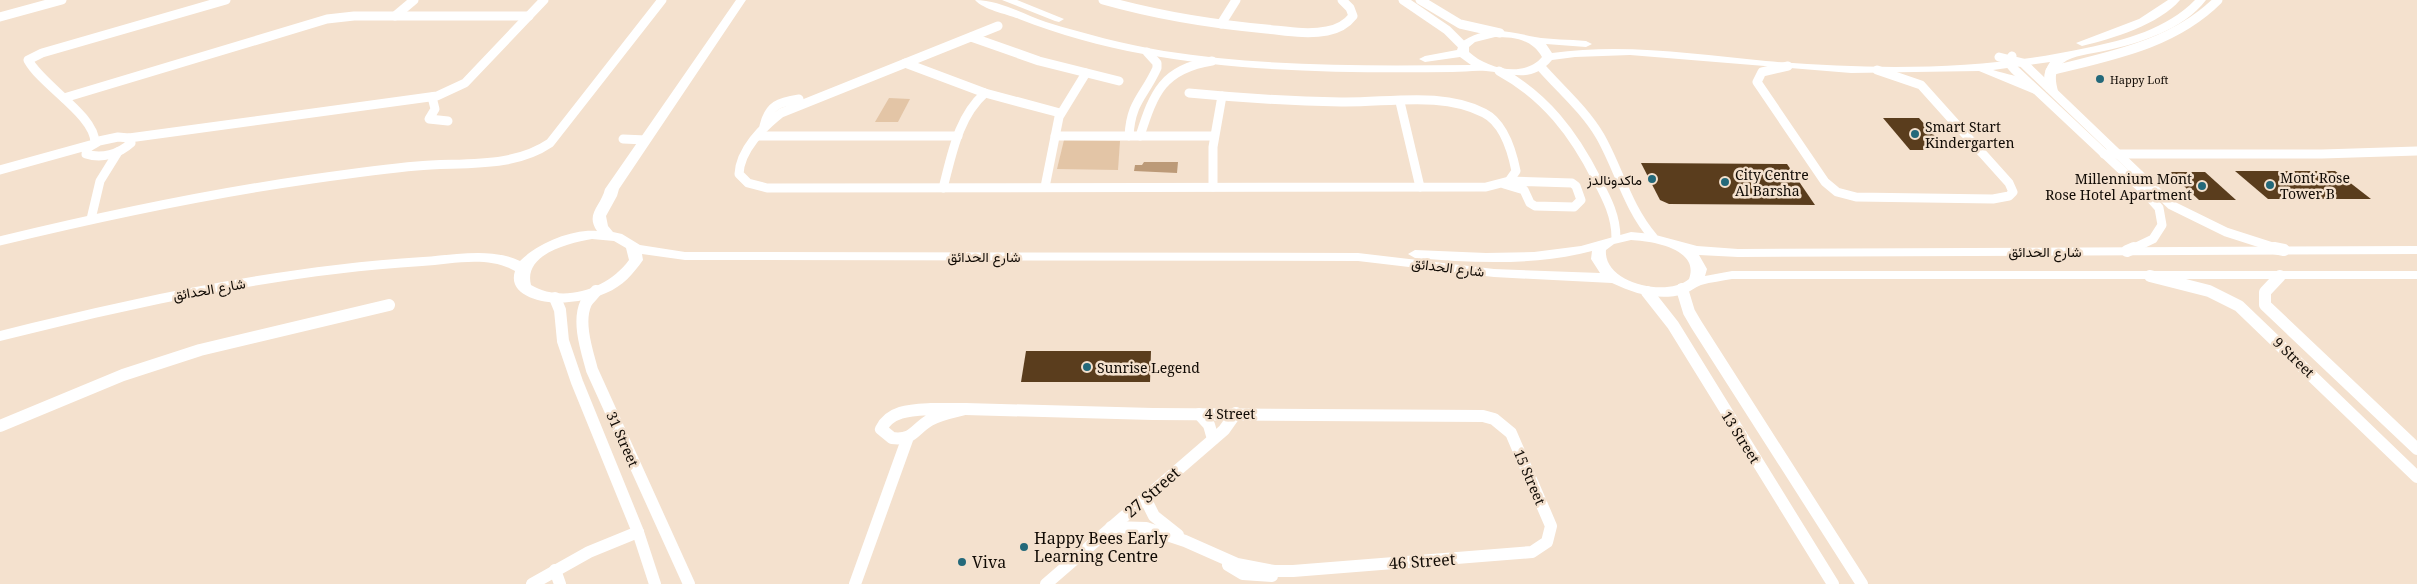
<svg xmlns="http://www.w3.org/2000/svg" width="2417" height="584" viewBox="0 0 2417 584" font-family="'Noto Serif',Vazirmatn,serif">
	<rect width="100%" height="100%" fill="#f4e1ce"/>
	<!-- green -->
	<g fill="#e3c5a6">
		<polygon points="889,98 910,99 898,122 875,122"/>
		<polygon points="1064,140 1120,141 1118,170 1057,169"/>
	</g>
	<!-- water -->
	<polygon fill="#bc9a78" points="1144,162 1178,162 1177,173 1134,171 1135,165 1142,165"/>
	<!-- building -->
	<g fill="#5a3d1d">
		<polygon points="1883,118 1919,118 1947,150 1910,150"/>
		<polygon points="1641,163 1787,164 1815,205 1669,204 1660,200"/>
		<polygon points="2235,171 2335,171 2371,199 2268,199"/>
		<polygon points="2169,172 2205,172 2236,200 2199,200"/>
		<polygon points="1026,351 1151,351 1150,382 1021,382"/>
	</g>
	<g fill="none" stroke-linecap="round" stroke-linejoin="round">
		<!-- minor-far1 -->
		<g stroke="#fff" stroke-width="9">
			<path d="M1103,0C1156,15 1211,24 1266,29C1286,31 1307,35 1327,31C1338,29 1346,25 1353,16L1350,8L1342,0"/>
			<polyline points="1403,0 1447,30 1463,46"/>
			<polyline points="1420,0 1460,24 1500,33"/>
			<polyline points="395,16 414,0"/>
			<polyline points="0,17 62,0"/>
			<polyline points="1221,24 1236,0"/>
			<path d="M998,26L781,113C763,127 740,150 739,174L748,183L767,188L1486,187L1509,181L1516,171C1512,151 1504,123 1484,113C1442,91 1387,103 1341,102C1290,101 1240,98 1189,93"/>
			<polyline points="971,37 1039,61 1119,81"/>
			<polyline points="2012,56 2008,62 2015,70 2143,190 2159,208 2162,225 2153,239 2132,249"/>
			<polyline points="1999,57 2023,63 2171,205 2226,232 2279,249"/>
			<polyline points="905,63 985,93 1060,113"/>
			<path d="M1540,66C1560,89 1584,109 1600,136C1619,169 1627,207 1653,237"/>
			<polyline points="1788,66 1762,72 1757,82 1825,182 1837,192 1856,197 1993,199 2009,196 2013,192 2009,183 1921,85 1877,70"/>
			<path d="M1499,71C1545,96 1574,134 1597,180C1607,199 1616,216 1616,238"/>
			<path d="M2050,71C2110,56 2173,45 2218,0"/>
			<polyline points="432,97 435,109 429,119 448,121"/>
			<polyline points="64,98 327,19 354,16 529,16"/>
			<polyline points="1400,102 1420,187"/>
			<path d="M764,126C769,105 779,102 799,99"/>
			<polyline points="758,136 958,136"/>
			<polyline points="1055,136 1214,136"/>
			<path d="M1129,136C1131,101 1144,97 1157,68V63L1147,52"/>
			<path d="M1140,136C1154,92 1163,69 1212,61"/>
			<path d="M118,137L129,138L131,143C119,154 102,159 86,154L87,148L99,141Z"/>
			<polyline points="129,138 437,96 465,83 544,0"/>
			<polyline points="623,139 646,140"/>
			<path d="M95,143C95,115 42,86 28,60L42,53L226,0"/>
			<polyline points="2104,154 2322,154 2417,151"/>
			<polyline points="0,170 90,145"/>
			<polyline points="1504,184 1524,190 1530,203 1535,206 1574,207 1581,200 1576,186 1572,183 1509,181"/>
			<polyline points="1045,187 1059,117 1086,73"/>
			<polyline points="1213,187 1213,147 1222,96"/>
			<path d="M943,188C952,154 958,117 985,93"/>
			<polyline points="91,219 100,181 118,152"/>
			<path d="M0,241C103,216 207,194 312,179C347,174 382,169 417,166C461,162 512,169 550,143L662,0"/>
		</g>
		<!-- minor -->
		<g stroke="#fff" stroke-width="12">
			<polyline points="2274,248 2284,250"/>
			<polyline points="2127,251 2134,248"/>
			<polyline points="2150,276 2209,291 2239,306 2417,477"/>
			<polyline points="2280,276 2265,292 2265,305 2417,449"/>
			<polyline points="1682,289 1689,312 1696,324 1862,584"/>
			<path d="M596,291C593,295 588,299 586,303C577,322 587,351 592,370L689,584"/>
			<polyline points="1647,292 1673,325 1833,584"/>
			<polyline points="555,298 560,310 563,341 577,382 638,532 655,584"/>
			<path d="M931,409H965C953,412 941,414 930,420C915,428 914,441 892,438L881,429C890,410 912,410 931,409Z"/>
			<polyline points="965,409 1153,414 1483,416 1494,419 1511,433 1551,526 1547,542 1532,552 1293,571 1274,571 1237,564 1185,541 1146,528 1111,527"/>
			<polyline points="1199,414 1209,425 1213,439"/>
			<polyline points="0,426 123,375 200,350 389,305"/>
			<polyline points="1145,498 1154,516 1178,535"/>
			<polyline points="1228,565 1243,574 1272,576"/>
			<polyline points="555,570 560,584"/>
			<polyline points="532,584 589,552 638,532"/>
			<polyline points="855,584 908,437"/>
			<polyline points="1046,584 1224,430 1236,413"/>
		</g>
		<!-- tertiary -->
		<g fill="#fff" fill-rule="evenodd">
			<path d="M736,0H746L619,189L617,196L606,216L608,226L613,232L622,234L640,245L685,252L1358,253L1494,269L1600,273L1591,259L1592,251C1534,266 1474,263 1415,258L1408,254L1415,250L1486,253L1534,252L1581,246L1631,232L1652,234L1697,246L1738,249L2417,246V254L1738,257L1699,255L1707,269L1705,276L1732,271H2417V279H1732C1722,281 1711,282 1701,285C1695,287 1690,292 1684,294C1659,301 1635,294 1612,283L1494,277L1358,261L685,260L642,254L643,260C633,274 623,286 606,293C595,298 581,301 569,302C550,305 506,298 515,271C488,255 452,264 422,266C278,275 139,306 0,341V331C140,296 279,266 423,257C455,255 491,247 520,261C538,243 572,229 597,231C585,214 601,206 605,189ZM592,239L614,241L626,248L629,260C608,289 563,304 531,285C523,254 569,243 592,239ZM1631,240C1653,241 1700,249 1689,279C1667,298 1603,283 1606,250L1614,244Z"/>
			<path d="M975,0C1000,0 1022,14 1046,22C1085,34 1124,44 1164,51C1265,67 1369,66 1471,65L1460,57L1425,62L1419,59L1425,56L1457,50L1459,44C1485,25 1506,31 1535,37C1551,40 1569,39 1586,41L1592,44L1586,47L1546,44L1552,53C1624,43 1694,54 1766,61C1873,70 1981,71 2086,48C2125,40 2167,29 2195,0H2206C2183,30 2140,43 2104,51C2091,54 2073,55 2063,63C2054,71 2055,80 2058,91L2052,95L2046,91C2043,80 2043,72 2050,62L1993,70C2009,75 2032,78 2043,91L2037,95L1979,71L1851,73L1630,55L1575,57L1552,60C1532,84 1510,73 1486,71C1475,70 1463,72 1452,72C1307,73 1156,73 1019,19C1007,14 984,10 975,0ZM1495,37C1514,37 1532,39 1542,57C1525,78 1487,69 1469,52V47L1475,42Z"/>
			<polygon points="1002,0 1017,0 1064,19 1059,22 1055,21"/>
			<path d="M2168,0H2180C2160,24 2112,39 2082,46L2076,43L2139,19Z"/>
		</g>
	</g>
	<!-- markers -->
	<g fill="#24697a" stroke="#f4e1ce" stroke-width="2">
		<circle cx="2100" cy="79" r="5"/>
		<circle cx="1915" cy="134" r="5"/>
		<circle cx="1652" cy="179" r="5"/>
		<circle cx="1725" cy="182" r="5"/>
		<circle cx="2270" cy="185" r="5"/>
		<circle cx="2202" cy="186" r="5"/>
		<circle cx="1087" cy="367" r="5"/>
		<circle cx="1024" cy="547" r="5"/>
		<circle cx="962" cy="562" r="5"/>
	</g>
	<g text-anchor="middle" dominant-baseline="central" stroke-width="5" stroke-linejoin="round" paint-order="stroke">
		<!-- far-poi labels -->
		<g font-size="11" fill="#110b05" stroke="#f4e1ce" text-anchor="start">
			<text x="2110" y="79">Happy Loft</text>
		</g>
		<!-- poi labels -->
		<g font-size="14" fill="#110b05" stroke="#f4e1ce" text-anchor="start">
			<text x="1925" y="126">Smart Start<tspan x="1925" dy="16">Kindergarten</tspan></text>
			<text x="1735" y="174">City Centre<tspan x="1735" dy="16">Al Barsha</tspan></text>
			<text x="2280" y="177">Mont Rose<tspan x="2280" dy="16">Tower B</tspan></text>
			<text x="2192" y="178" text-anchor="end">Millennium Mont<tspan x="2192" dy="16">Rose Hotel Apartment</tspan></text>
			<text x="1642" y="179" text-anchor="end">ماكدونالدز</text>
			<text x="1097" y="367">Sunrise Legend</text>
		</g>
		<!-- street labels -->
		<g font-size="14" fill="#110b05" stroke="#f4e1ce">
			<text x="2045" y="251">شارع الحدائق</text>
			<text x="984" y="256">شارع الحدائق</text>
			<text transform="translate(1448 267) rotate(7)">شارع الحدائق</text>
			<text transform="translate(209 289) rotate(-10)">شارع الحدائق</text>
			<text transform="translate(2294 357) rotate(44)">9 Street</text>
			<text x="1230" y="413">4 Street</text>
			<text transform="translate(1741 437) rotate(58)">13 Street</text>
			<text transform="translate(623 439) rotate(66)">31 Street</text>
			<text transform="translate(1530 477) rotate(67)">15 Street</text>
		</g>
		<!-- near-street labels -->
		<g font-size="16" fill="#110b05" stroke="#f4e1ce">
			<text transform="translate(1152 492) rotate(-41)">27 Street</text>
			<text transform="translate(1422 561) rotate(-4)">46 Street</text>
		</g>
		<!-- near-poi labels -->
		<g font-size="16" fill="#110b05" stroke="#f4e1ce" text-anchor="start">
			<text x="1034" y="538">Happy Bees Early<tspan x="1034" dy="18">Learning Centre</tspan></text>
			<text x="972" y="562">Viva</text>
		</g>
	</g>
</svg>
